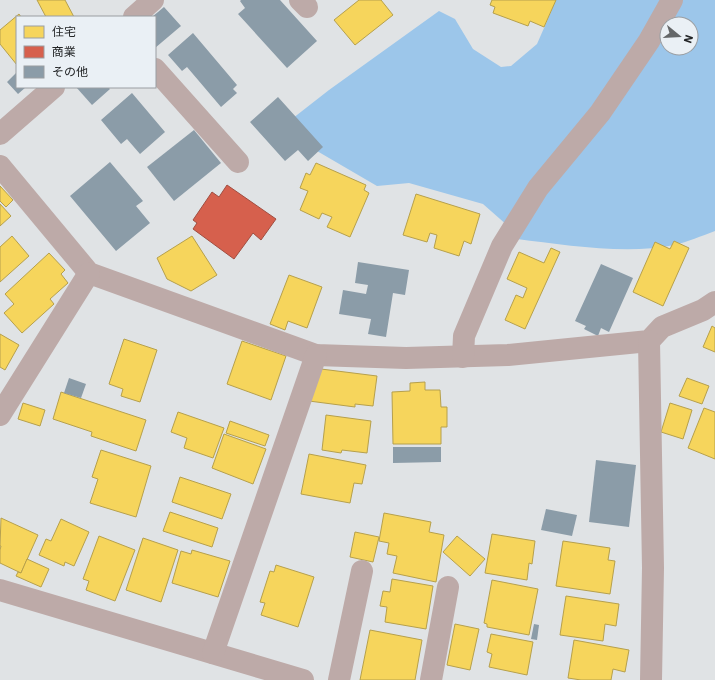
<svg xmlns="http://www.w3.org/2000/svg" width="715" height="680" viewBox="0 0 715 680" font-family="'IBM Plex Sans','Noto Sans JP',sans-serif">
	<rect width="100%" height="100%" fill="#e0e3e5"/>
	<!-- forest -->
	<g fill="#9cc6ea" fill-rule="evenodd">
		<polygon points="555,0 667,0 508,226 483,204 409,183 377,186 317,151 288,122 329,90 439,11 455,19 473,49 501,67 511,66 537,44 551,12"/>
		<path d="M679,0H715V231C701,236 688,242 674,245C627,255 565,245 517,239L544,193ZM667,24H691V48H667Z"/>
	</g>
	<!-- homes -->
	<g fill="#f6d55c" stroke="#b6a04c">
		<polygon points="37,0 65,0 74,17 46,17"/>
		<polygon points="359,0 381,0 393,15 355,45 334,20"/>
		<polygon points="492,0 556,0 544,27 530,21 528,26 493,13 495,7 490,5"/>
		<polygon points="19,14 21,17 17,17 17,65 0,44 0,30"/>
		<polygon points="316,163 366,185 364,190 369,193 350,237 327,227 332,217 322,213 319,219 300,210 308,191 300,188 306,173 310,175"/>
		<polygon points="0,186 13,200 6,207 0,201"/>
		<polygon points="416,194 480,214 471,244 464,241 459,256 434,248 437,235 430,233 427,242 403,235"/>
		<polygon points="0,204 11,216 0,226"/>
		<polygon points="12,236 29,256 0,282 0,247"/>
		<polygon points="192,236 217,275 191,291 167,279 157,258"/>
		<polygon points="674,241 689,248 663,306 633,292 655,242 670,249"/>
		<polygon points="551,248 560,252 525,329 505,320 516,295 523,298 527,288 507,279 519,252 544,263"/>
		<polygon points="49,253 65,270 61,274 68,283 50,299 54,304 22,333 4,313 14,304 5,294"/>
		<polygon points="289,275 322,287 307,328 288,321 285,330 270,324"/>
		<polygon points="712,326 715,328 715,352 703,347"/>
		<polygon points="0,334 19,345 5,370 0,367"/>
		<polygon points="124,339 157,350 140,402 121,396 123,389 109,384"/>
		<polygon points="242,341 286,356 271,400 227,384"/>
		<polygon points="313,368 377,376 373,406 355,404 355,407 309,401"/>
		<polygon points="687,378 709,386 702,404 679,396"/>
		<polygon points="425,382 425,390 440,390 441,407 447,407 447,427 441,427 441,444 393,444 392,392 410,391 410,383"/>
		<polygon points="61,392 146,420 136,451 91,436 92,432 53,419"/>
		<polygon points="23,403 45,410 40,426 18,419"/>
		<polygon points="670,403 692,410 683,439 661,432"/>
		<polygon points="704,408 715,412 715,459 688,448"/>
		<polygon points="178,412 224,428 213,458 184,448 187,438 171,432"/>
		<polygon points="326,415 371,421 367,453 342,450 341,453 322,450"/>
		<polygon points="230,421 269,435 265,446 226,433"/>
		<polygon points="224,434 266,449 253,484 212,468"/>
		<polygon points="101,450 151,466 136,517 90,503 98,479 92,477"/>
		<polygon points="309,454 366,465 362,484 354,483 350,503 301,494"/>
		<polygon points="180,477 231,494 222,519 172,502"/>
		<polygon points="170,512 218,528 212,547 163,531"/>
		<polygon points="384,513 431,522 429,532 444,535 436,582 393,573 397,556 387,554 389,543 379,541"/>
		<polygon points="1,518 38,535 21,573 0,563 0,550 1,546 0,546"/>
		<polygon points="61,519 89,532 74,566 65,562 64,566 39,555 46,539 51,541"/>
		<polygon points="355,532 379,537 373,562 350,557"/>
		<polygon points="492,534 535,541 532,564 529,563 527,580 485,573"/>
		<polygon points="99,536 135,550 115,601 86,590 89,581 83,579"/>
		<polygon points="457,536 485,559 470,576 443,552"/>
		<polygon points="143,538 178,550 161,602 126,590"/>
		<polygon points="563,541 610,548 608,560 615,561 610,594 556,586"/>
		<polygon points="192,550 230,561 218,597 172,583 181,551 191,554"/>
		<polygon points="27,559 49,569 41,587 16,576 18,572 21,573"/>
		<polygon points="276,565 314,577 298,627 261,615 265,603 260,602 270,571 274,572"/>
		<polygon points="392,579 433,586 426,629 385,622 387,607 380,606 383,591 390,592"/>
		<polygon points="492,580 538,589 529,635 487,627 487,624 484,623"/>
		<polygon points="566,596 619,604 616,626 605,624 603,641 560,635"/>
		<polygon points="455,624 479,629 470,670 447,665"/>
		<polygon points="370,630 422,640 415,680 360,680"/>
		<polygon points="491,634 533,642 527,675 489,667 492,654 487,652"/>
		<polygon points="574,640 629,650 625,672 613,669 611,680 581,680 568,678"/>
	</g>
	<!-- shops -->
	<polygon fill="#d6604d" stroke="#a04e41" points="227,185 276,219 261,240 253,233 234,259 193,229 197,223 193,220 212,192 219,197"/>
	<!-- building -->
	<g fill="#8b9ca8">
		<polygon points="241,0 280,0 317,41 287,68 238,14 245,8 240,1"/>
		<polygon points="164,7 181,26 155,48 155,17 152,17"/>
		<polygon points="193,33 237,85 233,89 237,93 221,107 187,67 182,71 168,55"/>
		<polygon points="17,72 17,87 26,87 18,94 7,82"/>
		<polygon points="76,87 108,87 110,89 92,105"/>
		<polygon points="132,93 165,132 140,154 127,139 121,144 101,120"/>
		<polygon points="278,97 323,147 308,161 298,150 285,161 250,122"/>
		<polygon points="194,130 221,163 174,201 147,167"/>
		<polygon points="110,162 143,201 136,206 150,223 116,251 70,196"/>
		<polygon points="358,262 409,270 405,295 393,293 386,337 368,334 371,319 339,314 343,290 366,294 368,285 355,283"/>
		<polygon points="601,264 633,278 609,332 601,328 598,336 584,329 586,326 575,321"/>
		<polygon points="69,378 86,384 81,398 64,393"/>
		<polygon points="393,447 441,447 441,462 393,463"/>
		<polygon points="596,460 636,465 629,527 589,522"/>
		<polygon points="546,509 577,515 572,536 541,530"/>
		<polygon points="534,624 539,625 537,640 531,639"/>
	</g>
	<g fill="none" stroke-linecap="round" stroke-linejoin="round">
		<!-- minor -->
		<g stroke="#bdaaa8" stroke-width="22">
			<polyline points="300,0 307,7"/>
			<polyline points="134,17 153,0"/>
			<polyline points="155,69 238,162"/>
			<polyline points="0,134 54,87"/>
			<polyline points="0,166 89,273 316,355 406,358 508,355 649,341 662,327 703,310 715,302"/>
			<polyline points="649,341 653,568 651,680"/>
			<polyline points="463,357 464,336 502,246 538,188 600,113 649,41 672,0"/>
			<polyline points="0,415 89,273"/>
			<polyline points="0,590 303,680"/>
			<polyline points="213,653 316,355"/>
			<polyline points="339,680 362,571"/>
			<polyline points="431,680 448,587"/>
		</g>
	</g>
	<!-- legend -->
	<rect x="16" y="16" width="140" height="72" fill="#eaf0f5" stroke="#9a9ea2"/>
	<rect x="24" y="26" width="20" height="12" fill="#f6d55c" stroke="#9a9ea2"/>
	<text x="52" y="36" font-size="12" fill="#222426">住宅</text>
	<rect x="24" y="46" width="20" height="12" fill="#d6604d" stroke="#9a9ea2"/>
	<text x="52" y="56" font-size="12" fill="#222426">商業</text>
	<rect x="24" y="66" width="20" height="12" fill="#8b9ca8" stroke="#9a9ea2"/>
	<text x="52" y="76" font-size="12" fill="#222426">その他</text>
	<!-- north arrow -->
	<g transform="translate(679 36) rotate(108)"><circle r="19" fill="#eaf0f5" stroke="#9a9ea2"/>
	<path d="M0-3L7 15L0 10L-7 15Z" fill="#646769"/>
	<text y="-6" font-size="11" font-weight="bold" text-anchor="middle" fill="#222426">N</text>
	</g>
</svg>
